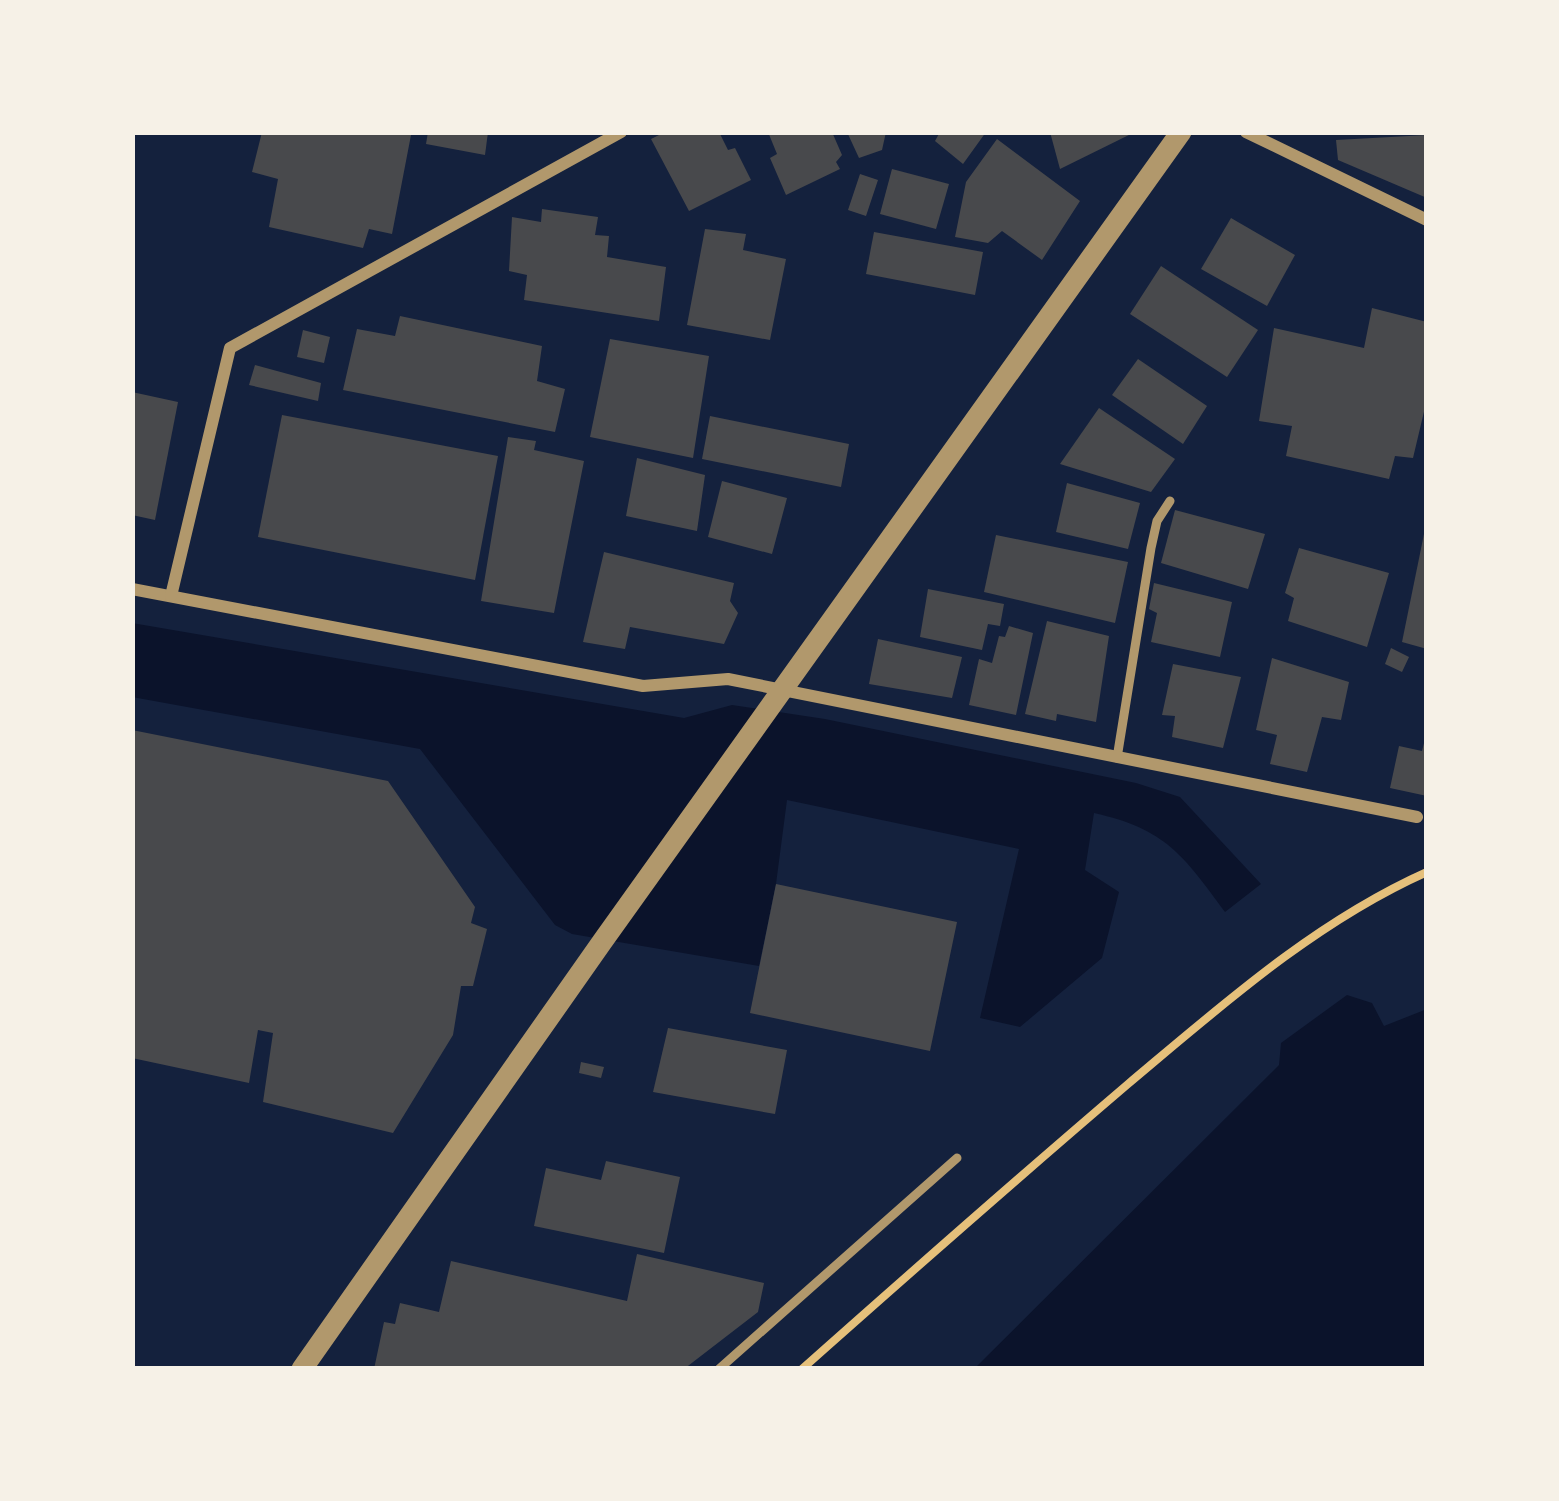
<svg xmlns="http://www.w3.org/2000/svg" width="1559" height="1501" viewBox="0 0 1559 1501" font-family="'Crimson Pro',serif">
	<rect width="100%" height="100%" fill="#14213d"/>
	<!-- water -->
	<g fill="#0b132b">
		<path d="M132,623L684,718L732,705L825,719L1136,783L1180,797L1261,884L1225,912C1184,856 1166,829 1094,813L1085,870L1119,892L1102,958L1020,1027L980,1018L1019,849L787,800L776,884L759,966L572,934L555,925L420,749L132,697Z"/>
		<polygon points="1347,995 1372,1003 1384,1026 1427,1009 1427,1369 974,1369 1279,1065 1281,1043"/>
	</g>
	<!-- building -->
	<g fill="#48494c">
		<polygon points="262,132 411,135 392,234 369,229 363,248 269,227 278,179 252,172"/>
		<polygon points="428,132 488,132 485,155 426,144"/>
		<polygon points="665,132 719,132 728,150 735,148 751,180 689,211 651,139"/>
		<polygon points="768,132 832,132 842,155 836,162 840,169 786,195 770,158 777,154"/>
		<polygon points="847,132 886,132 882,150 859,158"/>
		<polygon points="940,132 986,132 963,164 935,141"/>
		<polygon points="1050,132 1135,132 1060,169"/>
		<polygon points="1427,135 1427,198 1338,160 1336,140"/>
		<polygon points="997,139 1080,201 1042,260 1002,231 988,243 955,237 966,182"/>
		<polygon points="892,169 949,184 936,229 880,214"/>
		<polygon points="860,174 878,180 866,216 848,210"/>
		<polygon points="542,209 598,217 595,235 609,236 607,257 666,267 659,321 524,300 527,275 509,271 512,217 541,222"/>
		<polygon points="1231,218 1295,255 1267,306 1201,269"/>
		<polygon points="705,229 746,234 743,250 786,259 770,340 687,325"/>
		<polygon points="874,232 983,252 975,295 866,274"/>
		<polygon points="1161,266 1258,330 1227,377 1130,314"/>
		<polygon points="1372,308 1427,322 1427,399 1413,458 1395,456 1389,479 1286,456 1292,426 1259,421 1274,328 1364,348"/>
		<polygon points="400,316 542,346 537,381 565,389 555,432 343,390 357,329 395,336"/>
		<polygon points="303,330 330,337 324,363 297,357"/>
		<polygon points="610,339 709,356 693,458 590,437"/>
		<polygon points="1138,359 1207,406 1183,444 1112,395"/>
		<polygon points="255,365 321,383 318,401 249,385"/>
		<polygon points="132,392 178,402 155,520 132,515"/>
		<polygon points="1099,408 1175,459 1151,492 1060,464"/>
		<polygon points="282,415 498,456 475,580 258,537"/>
		<polygon points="710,416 849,444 841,487 702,459"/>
		<polygon points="508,437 536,441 534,450 584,461 554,613 481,601"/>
		<polygon points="637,458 705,475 697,531 626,516"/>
		<polygon points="722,481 787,498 772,554 708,537"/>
		<polygon points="1067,483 1140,503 1128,549 1056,532"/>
		<polygon points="1175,510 1265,534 1248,589 1161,563"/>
		<polygon points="1425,529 1427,529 1427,649 1402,642"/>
		<polygon points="996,535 1128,562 1115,623 984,592"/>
		<polygon points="1299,548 1389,573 1367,647 1288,621 1294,598 1285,593"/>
		<polygon points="604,552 734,583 730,601 738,613 724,644 630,627 625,649 583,642"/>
		<polygon points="1154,583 1232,602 1220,657 1151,642 1157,613 1149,609"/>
		<polygon points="928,589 1004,604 1000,626 988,624 982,650 920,637"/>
		<polygon points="1047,621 1109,636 1096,722 1057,714 1056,721 1025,714"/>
		<polygon points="1009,626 1033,633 1016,715 969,705 979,659 992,663 999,636 1005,637"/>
		<polygon points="878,639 962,657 952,698 869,684"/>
		<polygon points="1391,648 1409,657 1402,672 1385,664"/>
		<polygon points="1272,658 1349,682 1341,720 1322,717 1307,772 1270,764 1277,735 1256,730"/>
		<polygon points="1173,664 1241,677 1223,748 1172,737 1175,716 1162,715"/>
		<polygon points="132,730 388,781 475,907 471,923 487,929 473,986 461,986 453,1035 393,1133 263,1102 273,1033 258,1030 249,1083 132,1058"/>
		<polygon points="1425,739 1427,796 1390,788 1399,746 1422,751"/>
		<polygon points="776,884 957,922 930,1051 750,1013"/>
		<polygon points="668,1028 787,1050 775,1114 653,1092"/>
		<polygon points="581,1062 604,1067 601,1078 579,1073"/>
		<polygon points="606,1161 680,1177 664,1253 534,1226 546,1168 601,1180"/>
		<polygon points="637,1254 764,1283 758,1312 684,1369 374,1369 384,1322 395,1324 400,1303 439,1312 451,1261 627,1301"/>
	</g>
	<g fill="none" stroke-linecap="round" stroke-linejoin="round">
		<!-- path -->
		<path stroke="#e5c07b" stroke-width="8" d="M802,1369C910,1273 1018,1178 1128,1084C1221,1006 1315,922 1427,872"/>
		<!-- service -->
		<g stroke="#b1986c" stroke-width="9">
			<polyline points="1117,758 1151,548 1157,521 1170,501"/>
			<polyline points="719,1369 957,1158"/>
		</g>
		<!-- minor -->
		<g stroke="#b1986c" stroke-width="12">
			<polyline points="1246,132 1427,220"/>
			<polyline points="132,589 643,686 728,679 1417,817"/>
			<polyline points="171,596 230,348 621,132"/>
		</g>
		<!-- tertiary -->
		<polyline stroke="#b1986c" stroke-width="21" points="302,1369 602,942 1181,132"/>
	</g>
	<!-- border -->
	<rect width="1559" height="1501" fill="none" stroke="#f6f1e7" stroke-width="270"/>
</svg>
